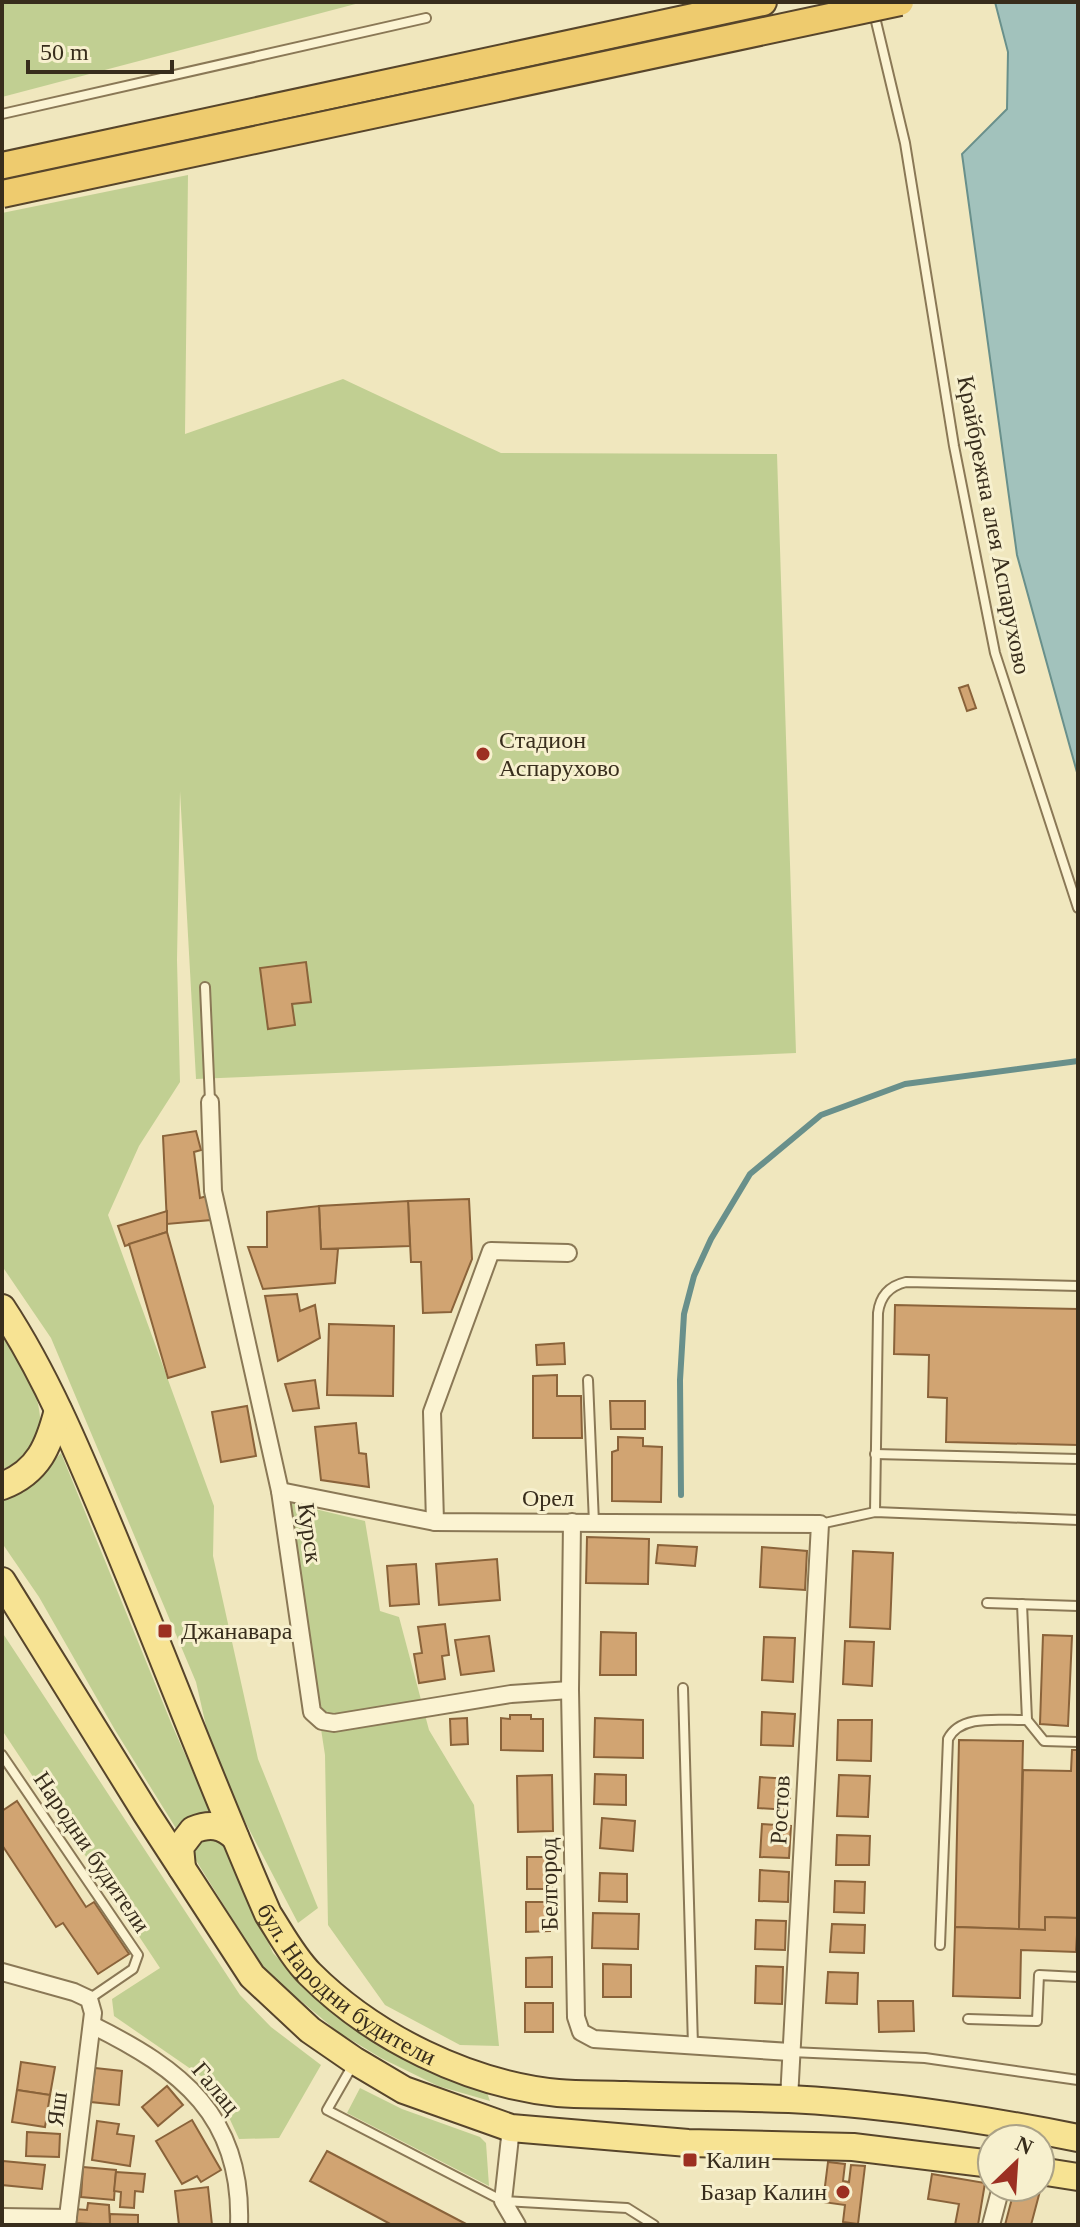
<svg xmlns="http://www.w3.org/2000/svg" width="1080" height="2227" viewBox="0 0 1080 2227" font-family="Georgia,serif">
	<rect width="100%" height="100%" fill="#f0e7be"/>
	<!-- green -->
	<g fill="#c1cf92">
		<polygon points="2,2 363,2 2,97"/>
		<polygon points="188,175 185,434 343,379 501,453 777,454 796,1053 196,1079 180,791 177,960 180,1082 139,1146 108,1215 214,1506 213,1556 258,1759 318,1908 298,1923 239,1810 209,1739 196,1682 51,1338 2,1266 2,213"/>
		<path d="M2,1329C28,1369 73,1447 2,1469Z"/>
		<polygon points="61,1453 172,1725 273,1953 304,1985 486,2090 490,2101 438,2086 381,2058 338,2032 264,1970 115,1730 39,1597 2,1543 2,1501 24,1492"/>
		<polygon points="286,1502 365,1521 380,1611 399,1617 429,1730 474,1805 499,2046 460,2045 385,2005 328,1925 325,1755"/>
		<polygon points="2,1632 240,1995 271,2027 321,2065 279,2138 239,2139 214,2085 114,2016 112,1999 160,1968 2,1730"/>
		<polygon points="360,2088 402,2109 480,2137 486,2143 489,2186 347,2113"/>
	</g>
	<!-- water -->
	<polygon fill="#a2c2bc" stroke="#69908b" stroke-width="2" points="995,2 1078,2 1078,776 1017,555 962,154 1007,109 1008,52"/>
	<g fill="none" stroke-linecap="round" stroke-linejoin="round">
		<!-- stream -->
		<polyline stroke="#69908b" stroke-width="6" points="681,1495 680,1380 684,1314 694,1276 711,1239 750,1174 821,1115 905,1084 1078,1061"/>
	</g>
	<!-- building -->
	<g fill="#d1a472" stroke="#8a633a" stroke-width="2">
		<polygon points="968,685 976,708 967,711 959,688"/>
		<polygon points="306,962 311,1002 292,1004 295,1025 268,1029 260,968"/>
		<polygon points="196,1131 201,1150 194,1152 200,1198 207,1196 211,1220 167,1224 163,1136"/>
		<polygon points="469,1199 472,1259 451,1312 423,1313 421,1262 411,1262 408,1201"/>
		<polygon points="408,1201 410,1246 321,1249 319,1206"/>
		<polygon points="319,1206 321,1249 338,1249 335,1283 263,1289 248,1247 267,1247 267,1212"/>
		<polygon points="167,1211 167,1232 125,1246 118,1226"/>
		<polygon points="167,1232 205,1367 168,1378 129,1244"/>
		<polygon points="297,1294 300,1311 315,1305 320,1338 278,1361 265,1296"/>
		<polygon points="895,1305 1078,1309 1078,1445 946,1442 947,1398 928,1397 929,1355 894,1354"/>
		<polygon points="329,1324 394,1326 393,1396 327,1395"/>
		<polygon points="564,1343 565,1364 537,1365 536,1345"/>
		<polygon points="557,1375 557,1396 581,1396 582,1438 533,1438 533,1376"/>
		<polygon points="315,1380 319,1408 293,1411 285,1384"/>
		<polygon points="610,1401 645,1401 645,1429 611,1429"/>
		<polygon points="247,1406 256,1456 221,1462 212,1412"/>
		<polygon points="356,1423 359,1453 366,1454 369,1487 321,1480 315,1427"/>
		<polygon points="618,1437 643,1438 643,1446 662,1447 661,1502 612,1501 612,1452 618,1450"/>
		<polygon points="587,1537 649,1539 648,1584 586,1583"/>
		<polygon points="658,1545 697,1547 695,1566 656,1563"/>
		<polygon points="762,1547 807,1551 805,1590 760,1587"/>
		<polygon points="853,1551 893,1553 890,1629 850,1627"/>
		<polygon points="497,1559 500,1600 439,1605 436,1564"/>
		<polygon points="416,1564 419,1604 390,1606 387,1566"/>
		<polygon points="445,1624 449,1655 442,1656 445,1679 419,1683 414,1654 422,1653 418,1627"/>
		<polygon points="601,1632 636,1633 636,1675 600,1675"/>
		<polygon points="1043,1635 1072,1636 1068,1726 1040,1724"/>
		<polygon points="489,1636 494,1671 461,1675 455,1640"/>
		<polygon points="764,1637 795,1638 793,1682 762,1680"/>
		<polygon points="845,1641 874,1642 872,1686 843,1684"/>
		<polygon points="762,1712 795,1714 793,1746 761,1745"/>
		<polygon points="510,1715 531,1715 531,1719 543,1719 543,1751 501,1750 501,1718 510,1719"/>
		<polygon points="467,1718 468,1744 451,1745 450,1719"/>
		<polygon points="595,1718 643,1720 643,1758 594,1757"/>
		<polygon points="838,1720 872,1720 871,1761 837,1760"/>
		<polygon points="959,1740 1023,1741 1019,1929 955,1927"/>
		<polygon points="1072,1750 1078,1750 1078,1918 1045,1917 1045,1930 1019,1929 1023,1770 1071,1771"/>
		<polygon points="595,1774 626,1775 626,1805 594,1804"/>
		<polygon points="552,1775 553,1831 518,1832 517,1776"/>
		<polygon points="839,1775 870,1776 868,1817 837,1816"/>
		<polygon points="760,1777 791,1779 789,1810 758,1808"/>
		<polygon points="17,1801 86,1907 94,1902 129,1954 98,1974 63,1923 56,1927 2,1845 2,1811"/>
		<polygon points="602,1818 635,1821 633,1851 600,1848"/>
		<polygon points="762,1824 791,1826 789,1858 760,1857"/>
		<polygon points="837,1835 870,1836 869,1865 836,1865"/>
		<rect x="527" y="1857" width="25" height="32"/>
		<polygon points="760,1870 789,1872 788,1902 759,1901"/>
		<polygon points="600,1873 627,1874 627,1902 599,1901"/>
		<polygon points="835,1881 865,1882 864,1913 834,1912"/>
		<polygon points="526,1902 549,1902 550,1931 526,1932"/>
		<polygon points="593,1913 639,1914 638,1949 592,1948"/>
		<polygon points="1045,1917 1078,1918 1076,1952 1021,1950 1020,1998 953,1996 955,1927 1045,1930"/>
		<polygon points="756,1920 786,1921 785,1950 755,1949"/>
		<polygon points="832,1924 865,1925 864,1953 830,1952"/>
		<polygon points="552,1957 552,1987 526,1987 526,1958"/>
		<polygon points="603,1964 631,1965 631,1997 603,1997"/>
		<polygon points="756,1966 783,1967 782,2004 755,2003"/>
		<polygon points="828,1972 858,1973 857,2004 826,2003"/>
		<polygon points="878,2001 913,2001 914,2031 879,2032"/>
		<rect x="525" y="2003" width="28" height="29"/>
		<polygon points="21,2062 55,2067 50,2095 17,2090"/>
		<polygon points="95,2068 122,2071 119,2105 91,2102"/>
		<polygon points="167,2086 183,2105 158,2126 142,2107"/>
		<polygon points="17,2090 50,2095 45,2127 12,2122"/>
		<polygon points="192,2120 221,2170 201,2182 197,2176 182,2184 156,2141"/>
		<polygon points="97,2121 119,2124 117,2134 134,2136 130,2166 92,2160"/>
		<polygon points="27,2132 60,2134 59,2157 26,2156"/>
		<polygon points="327,2151 468,2225 392,2225 310,2181"/>
		<polygon points="3,2161 45,2165 42,2189 2,2185"/>
		<polygon points="828,2162 845,2164 843,2181 849,2182 851,2165 865,2166 858,2224 843,2222 845,2205 823,2202"/>
		<polygon points="83,2167 116,2170 114,2200 81,2197"/>
		<polygon points="116,2172 145,2174 143,2192 135,2191 134,2208 120,2207 121,2192 114,2191"/>
		<polygon points="932,2174 985,2183 978,2225 955,2225 959,2204 928,2199"/>
		<polygon points="208,2187 212,2225 179,2225 175,2191"/>
		<polygon points="1015,2187 1040,2191 1031,2225 1005,2225"/>
		<polygon points="88,2203 109,2205 110,2225 75,2223 75,2209 87,2210"/>
		<polygon points="110,2214 138,2215 138,2225 110,2225"/>
	</g>
	<g fill="none" stroke-linecap="round" stroke-linejoin="round">
		<!-- service casing -->
		<g stroke="#8a7856" stroke-width="12">
			<g id="service">
				<polyline points="874,13 905,143 954,446 995,653 1078,908"/>
				<polyline points="2,114 426,18"/>
				<polyline points="205,987 210,1101"/>
				<polyline points="588,1380 594,1523"/>
				<polyline points="875,1454 1078,1459"/>
				<path d="M875,1512L878,1313C880,1296 889,1286 906,1282L1078,1286"/>
				<polyline points="820,1524 875,1512 1078,1520"/>
				<polyline points="987,1603 1078,1606"/>
				<polyline points="1022,1604 1027,1720 1044,1741 1078,1742"/>
				<polyline points="683,1688 693,2046"/>
				<polyline points="2,1755 138,1955 133,1969 89,1999"/>
				<path d="M940,1945L948,1739C961,1713 1002,1721 1027,1720"/>
				<polyline points="968,2019 1037,2021 1039,1975 1078,1977"/>
				<polyline points="791,2052 925,2058 1078,2080"/>
				<polyline points="354,2063 327,2110 503,2201 627,2208 654,2225"/>
			</g>
		</g>
		<!-- minor casing -->
		<g stroke="#8a7856" stroke-width="20">
			<g id="minor">
				<polyline points="210,1102 213,1191 280,1491 312,1712 322,1721 334,1723 511,1694 570,1690"/>
				<polyline points="280,1491 435,1522 820,1524 789,2099"/>
				<polyline points="435,1522 432,1412 491,1251 568,1253"/>
				<polyline points="572,1522 570,1690 576,2017 581,2032 594,2039 790,2052"/>
				<polyline points="2,1972 74,1992 89,1999 93,2013 67,2225"/>
				<path d="M92,2025C181,2069 243,2116 239,2225"/>
				<polyline points="511,2128 503,2201 517,2225"/>
				<polyline points="2,2217 68,2218"/>
				<polyline points="991,2225 1001,2187"/>
			</g>
		</g>
		<!-- primary casing -->
		<g stroke="#57452b" stroke-width="30">
			<g id="primary">
				<path id="s1" d="M2,1308C46,1375 78,1452 109,1526C163,1655 212,1786 268,1914C281,1934 293,1957 310,1974C373,2037 468,2084 558,2093C580,2095 602,2094 625,2095C679,2097 734,2097 789,2099C885,2104 983,2119 1078,2138"/>
				<path d="M2,1486C39,1472 49,1445 58,1410"/>
				<polyline points="2,1581 146,1813 252,1976 310,2030 355,2061 404,2090 511,2128 688,2143 853,2147 992,2164"/>
				<path d="M182,1868L180,1847L193,1830C210,1823 222,1825 235,1837"/>
				<polyline points="1040,2171 1078,2177"/>
			</g>
		</g>
		<!-- trunk casing -->
		<g stroke="#57452b" stroke-width="30">
			<polyline id="trunk" points="2,166 763,2"/>
		</g>
		<!-- service -->
		<use href="#service" stroke="#fbf3d2" stroke-width="8"/>
		<!-- minor -->
		<use href="#minor" stroke="#fbf3d2" stroke-width="16"/>
		<!-- primary -->
		<use href="#primary" stroke="#f7e393" stroke-width="26"/>
		<!-- trunk -->
		<use href="#trunk" stroke="#eecb6e" stroke-width="26"/>
		<!-- trunk-bridge casing -->
		<g stroke="#57452b" stroke-width="30" stroke-linecap="butt">
			<polyline id="trunk-bridge" points="2,194 900,2"/>
		</g>
		<!-- trunk-bridge -->
		<use href="#trunk-bridge" stroke="#eecb6e" stroke-width="26"/>
	</g>
	<!-- markers -->
	<g fill="#9c3022" stroke="#f7f0ce" stroke-width="3">
		<circle cx="483" cy="754" r="8"/>
		<rect x="157" y="1623" width="16" height="16" rx="4"/>
		<rect x="682" y="2152" width="16" height="16" rx="4"/>
		<circle cx="843" cy="2192" r="8"/>
	</g>
	<g text-anchor="middle" dominant-baseline="central" stroke-width="6" stroke-linejoin="round" paint-order="stroke">
		<!-- street labels -->
		<g font-size="24" fill="#382d1c" stroke="#f7f0ce">
			<text transform="translate(994 525) rotate(79)">Крайбрежна алея Аспарухово</text>
			<text x="548" y="1498">Орел</text>
			<text transform="translate(310 1533) rotate(82)">Курск</text>
			<text transform="translate(780 1810) rotate(-87)">Ростов</text>
			<text transform="translate(92 1852) rotate(56)">Народни будители</text>
			<text transform="translate(549 1884) rotate(-91)">Белгород</text>
			<text stroke="none"><textPath href="#s1" startOffset="770">бул. Народни будители</textPath></text>
			<text transform="translate(216 2088) rotate(50)">Галац</text>
			<text transform="translate(57 2109) rotate(-83)">Яш</text>
		</g>
		<!-- poi labels -->
		<g font-size="24" fill="#382d1c" stroke="#f7f0ce" text-anchor="start">
			<text x="499" y="740">Стадион<tspan x="499" dy="28">Аспарухово</tspan></text>
			<text x="181" y="1631">Джанавара</text>
			<text x="706" y="2160">Калин</text>
			<text x="827" y="2192" text-anchor="end">Базар Калин</text>
		</g>
	</g>
	<!-- border -->
	<rect width="1080" height="2227" fill="none" stroke="#382d1c" stroke-width="8"/>
	<!-- north arrow -->
	<g transform="translate(1016 2163) rotate(25)"><circle r="38" fill="#f7f0ce" stroke="#aba287" stroke-width="2"/>
	<path d="M0-6L14 30L0 20L-14 30Z" fill="#9c3022"/>
	<text y="-12" font-size="22" font-weight="bold" text-anchor="middle" fill="#382d1c">N</text>
	</g>
	<!-- scale -->
	<path d="M28 60v12h144v-12" fill="none" stroke="#382d1c" stroke-width="4"/>
	<text x="40" y="60" font-size="24" fill="#382d1c" stroke="#f7f0ce" stroke-width="6" paint-order="stroke">50 m</text>
</svg>
